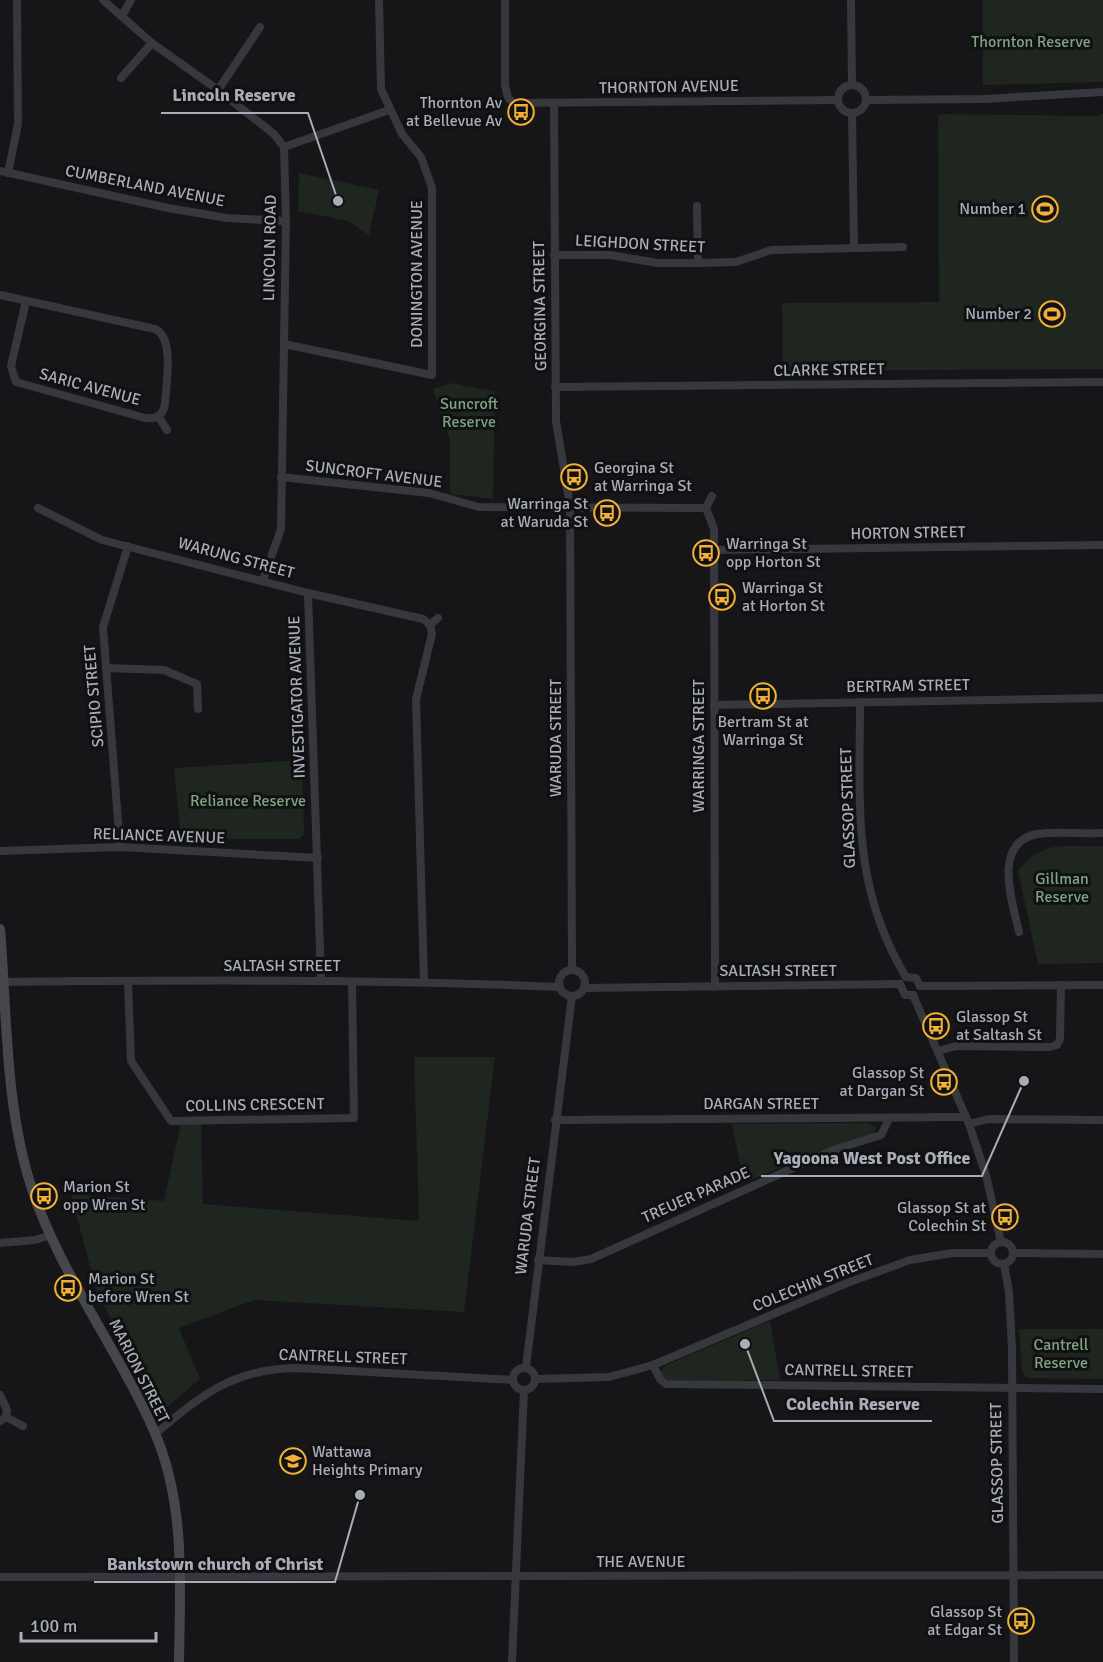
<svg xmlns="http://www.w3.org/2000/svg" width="1103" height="1662" viewBox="0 0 1103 1662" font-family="Signika,sans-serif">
	<rect width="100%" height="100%" fill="#161618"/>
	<!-- park -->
	<g fill="#1e261f">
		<polygon points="983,0 1103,0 1103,82 983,85"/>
		<polygon points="938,114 1098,116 1103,114 1103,369 783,371 782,303 939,302"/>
		<polygon points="299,173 379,190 369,235 348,221 298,211"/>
		<polygon points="451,383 495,392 493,499 450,494 450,439 433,389"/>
		<polygon points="302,760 304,834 299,839 181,839 174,768"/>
		<path d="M1103,846V963L1038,964L1018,871C1042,839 1067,847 1103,846Z"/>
		<polygon points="414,1057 495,1057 464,1312 254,1300 179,1328 200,1379 164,1410 158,1409 97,1293 71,1194 164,1201 181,1123 201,1123 203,1204 419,1221"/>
		<polygon points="868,1123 876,1127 874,1134 822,1150 744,1183 732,1124"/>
		<polygon points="770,1321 780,1380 668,1380 660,1374 664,1366"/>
		<polygon points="1019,1329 1103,1329 1103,1379 1026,1378 1022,1370"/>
	</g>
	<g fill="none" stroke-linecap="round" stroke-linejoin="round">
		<!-- minor -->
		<g stroke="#37383d" stroke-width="8">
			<polyline points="103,0 152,43 218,90 274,134 284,147 286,221 281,529 263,580"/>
			<polyline points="505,0 505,85 508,98 514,103 838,100"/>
			<polyline points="851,0 852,84"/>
			<polyline points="122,16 131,0"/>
			<polyline points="121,78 152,43"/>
			<circle cx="852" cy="99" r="14"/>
			<polyline points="218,90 260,27"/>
			<polyline points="867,100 984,99 1103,92"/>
			<polyline points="554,103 556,421 570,506 572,970"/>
			<polyline points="852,113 854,247"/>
			<polyline points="284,147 389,110"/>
			<polyline points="0,171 168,208 227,218 286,221"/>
			<polyline points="8,173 18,124 17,0"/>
			<polyline points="697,206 698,263"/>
			<polyline points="554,255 610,255 658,263 698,263 736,262 771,250 903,247"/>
			<path d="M0,295L155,329C175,338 166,385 165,404C163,416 156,419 145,418L16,382L11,366L26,301"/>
			<polyline points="284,344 432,375 432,188 421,157 402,134 381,89 379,0"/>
			<polyline points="555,387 1103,382"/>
			<polyline points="158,416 167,430"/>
			<polyline points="281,477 429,493 479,507 706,508 714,529 715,987"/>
			<polyline points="38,508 102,540 308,593 423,619 430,625 432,634 416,699 424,981"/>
			<polyline points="706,508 712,496"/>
			<polyline points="714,550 1103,545"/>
			<polyline points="308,593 321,980"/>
			<polyline points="430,625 438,618"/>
			<polyline points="107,668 164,670 197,684 198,709"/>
			<path d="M860,702C860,803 851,886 906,977"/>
			<polyline points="714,705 1103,698"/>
			<polyline points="120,847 103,627 128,546"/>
			<polyline points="0,851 120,847 318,858"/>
			<path d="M1019,932C1013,903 991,843 1037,834C1058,831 1082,834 1103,833"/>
			<circle cx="572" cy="983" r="13"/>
			<polyline points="906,977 916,978 920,986"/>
			<path d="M5,982C190,980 374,979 559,987"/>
			<polyline points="128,982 131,1061 171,1121 354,1118 352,982"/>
			<polyline points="900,984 905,995 913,995"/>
			<polyline points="920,986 1103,985"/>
			<polyline points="584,988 900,984"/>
			<polyline points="913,995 969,1124 986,1175 1001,1242"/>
			<polyline points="938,1051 956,1046 1050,1047 1057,1045 1060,1039 1061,985"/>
			<polyline points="555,1120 966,1117"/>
			<polyline points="969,1124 988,1119 1103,1120"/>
			<circle cx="1002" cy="1253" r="11"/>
			<polyline points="0,1243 35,1240 51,1235"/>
			<polyline points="1013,1253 1103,1254"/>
			<polyline points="538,1260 573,1262 591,1259 833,1150 881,1135 889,1119"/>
			<polyline points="1004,1264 1009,1292 1012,1348 1014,1662"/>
			<polyline points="653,1365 660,1379 666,1384 1103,1389"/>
			<polyline points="526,1367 572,996"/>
			<circle cx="524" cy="1379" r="11"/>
			<polyline points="536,1379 609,1377 653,1365 847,1283 910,1260 952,1253 991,1253"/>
			<polyline points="0,1395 7,1410 6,1417 0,1421"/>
			<polyline points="6,1417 23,1426"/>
			<path d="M155,1434C202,1395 232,1369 296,1368L513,1380"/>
			<polyline points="0,1577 1103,1575"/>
			<polyline points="512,1662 524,1390"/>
		</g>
		<!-- secondary -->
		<path stroke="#45474d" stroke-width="10" d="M0,929C7,1013 5,1105 31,1186C58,1271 119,1350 155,1433C186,1506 180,1585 179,1662"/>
	</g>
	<!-- icons -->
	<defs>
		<g id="bus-ring" transform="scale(1.35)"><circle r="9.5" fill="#111113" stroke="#f2b134" stroke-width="1.5"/><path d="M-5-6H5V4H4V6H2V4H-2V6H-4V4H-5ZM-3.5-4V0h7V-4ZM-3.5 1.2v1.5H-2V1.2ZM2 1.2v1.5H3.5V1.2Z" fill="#f2b134"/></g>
		<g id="stadium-ring" transform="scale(1.35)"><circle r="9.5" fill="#111113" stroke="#f2b134" stroke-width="1.5"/><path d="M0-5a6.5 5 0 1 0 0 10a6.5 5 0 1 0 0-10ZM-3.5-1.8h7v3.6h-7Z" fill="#f2b134"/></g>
		<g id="school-ring" transform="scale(1.35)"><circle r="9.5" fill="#111113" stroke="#f2b134" stroke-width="1.5"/><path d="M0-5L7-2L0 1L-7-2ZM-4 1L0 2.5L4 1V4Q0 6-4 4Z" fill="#f2b134"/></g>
	</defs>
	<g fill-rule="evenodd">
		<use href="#bus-ring" x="521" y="112"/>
		<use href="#stadium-ring" x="1045" y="209"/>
		<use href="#stadium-ring" x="1052" y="314"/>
		<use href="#bus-ring" x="574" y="477"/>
		<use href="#bus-ring" x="607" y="513"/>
		<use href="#bus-ring" x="706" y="553"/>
		<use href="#bus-ring" x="722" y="597"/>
		<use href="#bus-ring" x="763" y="696"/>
		<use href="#bus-ring" x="936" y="1026"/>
		<use href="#bus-ring" x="944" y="1082"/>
		<use href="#bus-ring" x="44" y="1196"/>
		<use href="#bus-ring" x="1005" y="1217"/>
		<use href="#bus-ring" x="68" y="1288"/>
		<use href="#school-ring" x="293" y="1461"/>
		<use href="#bus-ring" x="1021" y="1621"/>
	</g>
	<g text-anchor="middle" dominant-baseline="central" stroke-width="6" stroke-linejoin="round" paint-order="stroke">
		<!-- park labels -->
		<g font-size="16" fill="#7fa381" stroke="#111113">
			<text x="1031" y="42">Thornton Reserve</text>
			<text x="469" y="404">Suncroft<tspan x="469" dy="18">Reserve</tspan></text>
			<text x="248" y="801">Reliance Reserve</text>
			<text x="1062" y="879">Gillman<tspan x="1062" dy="18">Reserve</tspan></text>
			<text x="1061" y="1345">Cantrell<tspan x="1061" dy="18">Reserve</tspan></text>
		</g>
		<!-- street labels -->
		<g font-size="16" fill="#a8adb8" stroke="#111113">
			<text transform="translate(669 87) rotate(-1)">THORNTON AVENUE</text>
			<text transform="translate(145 186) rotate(11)">CUMBERLAND AVENUE</text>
			<text transform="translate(640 244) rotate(3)">LEIGHDON STREET</text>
			<text transform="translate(270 248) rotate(-89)">LINCOLN ROAD</text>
			<text transform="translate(417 274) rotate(-90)">DONINGTON AVENUE</text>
			<text transform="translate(540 306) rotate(-91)">GEORGINA STREET</text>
			<text transform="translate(829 370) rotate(-1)">CLARKE STREET</text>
			<text transform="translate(90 387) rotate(15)">SARIC AVENUE</text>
			<text transform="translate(374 474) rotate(7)">SUNCROFT AVENUE</text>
			<text transform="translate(908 533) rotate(-1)">HORTON STREET</text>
			<text transform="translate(236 558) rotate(15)">WARUNG STREET</text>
			<text transform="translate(908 686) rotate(-1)">BERTRAM STREET</text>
			<text transform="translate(94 696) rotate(-95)">SCIPIO STREET</text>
			<text transform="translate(297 697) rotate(-92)">INVESTIGATOR AVENUE</text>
			<text transform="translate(556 738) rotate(-90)">WARUDA STREET</text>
			<text transform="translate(699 746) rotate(-90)">WARRINGA STREET</text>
			<text transform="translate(848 808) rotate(-92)">GLASSOP STREET</text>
			<text transform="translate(159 836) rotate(2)">RELIANCE AVENUE</text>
			<text x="282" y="966">SALTASH STREET</text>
			<text x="778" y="971">SALTASH STREET</text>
			<text x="761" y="1104">DARGAN STREET</text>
			<text transform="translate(255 1105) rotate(-1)">COLLINS CRESCENT</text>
			<text transform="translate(696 1195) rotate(-24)">TREUER PARADE</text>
			<text transform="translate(528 1216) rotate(-83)">WARUDA STREET</text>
			<text transform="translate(813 1283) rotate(-22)">COLECHIN STREET</text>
			<text transform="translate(343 1357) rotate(2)">CANTRELL STREET</text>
			<text transform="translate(139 1371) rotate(63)">MARION STREET</text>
			<text transform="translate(849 1371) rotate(1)">CANTRELL STREET</text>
			<text transform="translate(997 1463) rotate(-91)">GLASSOP STREET</text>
			<text x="641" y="1562">THE AVENUE</text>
		</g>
		<!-- poi labels -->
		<g font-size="16" fill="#a8adb8" stroke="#111113" text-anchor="end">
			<text x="502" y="103">Thornton Av<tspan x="502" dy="18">at Bellevue Av</tspan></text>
			<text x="1026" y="209">Number 1</text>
			<text x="1032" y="314">Number 2</text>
			<text x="594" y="468" text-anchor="start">Georgina St<tspan x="594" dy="18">at Warringa St</tspan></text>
			<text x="588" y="504">Warringa St<tspan x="588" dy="18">at Waruda St</tspan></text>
			<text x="726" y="544" text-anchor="start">Warringa St<tspan x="726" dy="18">opp Horton St</tspan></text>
			<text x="742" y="588" text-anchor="start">Warringa St<tspan x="742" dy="18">at Horton St</tspan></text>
			<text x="763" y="722" text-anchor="middle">Bertram St at<tspan x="763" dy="18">Warringa St</tspan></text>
			<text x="956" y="1017" text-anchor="start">Glassop St<tspan x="956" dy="18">at Saltash St</tspan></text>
			<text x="924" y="1073">Glassop St<tspan x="924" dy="18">at Dargan St</tspan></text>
			<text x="63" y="1187" text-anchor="start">Marion St<tspan x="63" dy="18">opp Wren St</tspan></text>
			<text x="986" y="1208">Glassop St at<tspan x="986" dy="18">Colechin St</tspan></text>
			<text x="88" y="1279" text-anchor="start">Marion St<tspan x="88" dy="18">before Wren St</tspan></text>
			<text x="312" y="1452" text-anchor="start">Wattawa<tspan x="312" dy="18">Heights Primary</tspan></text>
			<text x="1002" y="1612">Glassop St<tspan x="1002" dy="18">at Edgar St</tspan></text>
		</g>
	</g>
	<!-- callouts -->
	<path fill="none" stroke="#a8adb8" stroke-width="2" d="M338 201L308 113H161M1024 1081L982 1176H761M745 1344L774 1421H932M360 1495L335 1582H94"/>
	<g fill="#a8adb8" stroke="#111113" stroke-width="2">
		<circle cx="338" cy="201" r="6"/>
		<circle cx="1024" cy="1081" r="6"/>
		<circle cx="745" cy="1344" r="6"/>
		<circle cx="360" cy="1495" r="6"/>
	</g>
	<g font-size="18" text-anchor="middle" font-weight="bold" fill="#a8adb8" stroke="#111113" stroke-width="6" stroke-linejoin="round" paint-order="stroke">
		<text x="234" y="101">Lincoln Reserve</text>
		<text x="872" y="1164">Yagoona West Post Office</text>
		<text x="853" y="1410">Colechin Reserve</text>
		<text x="215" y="1570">Bankstown church of Christ</text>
	</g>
	<!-- scale -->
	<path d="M21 1632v9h135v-9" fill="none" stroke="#a8adb8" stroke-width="3"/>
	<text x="30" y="1632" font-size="18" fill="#a8adb8" stroke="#111113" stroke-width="4.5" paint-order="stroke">100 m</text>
</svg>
